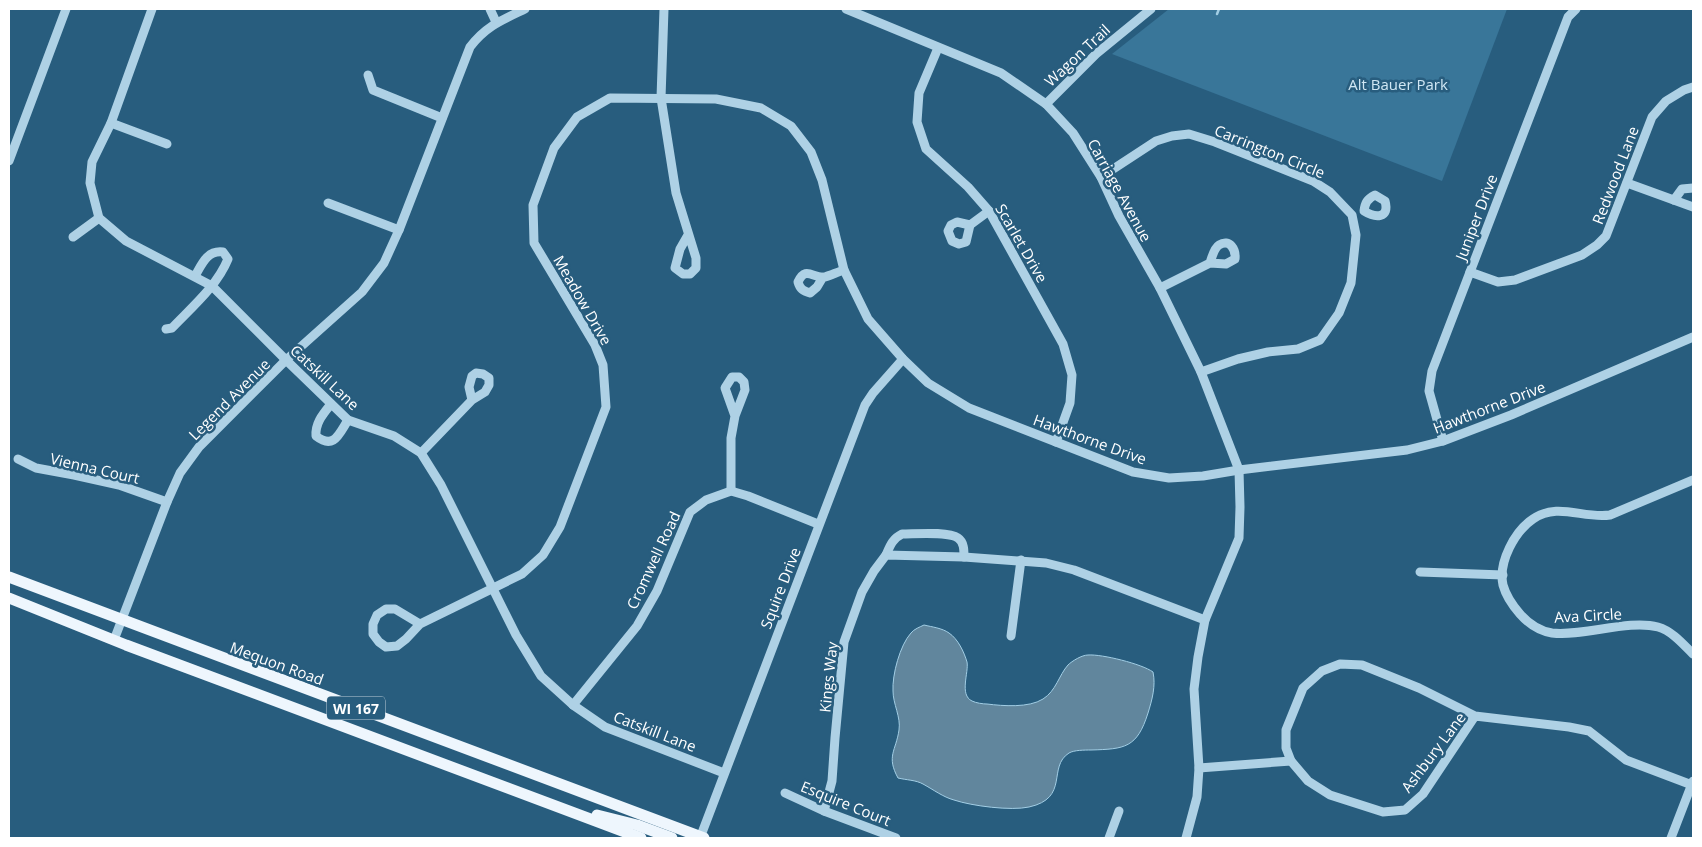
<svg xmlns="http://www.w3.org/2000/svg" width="1702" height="847" viewBox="0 0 1702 847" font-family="'Open Sans',sans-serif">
	<rect width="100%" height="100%" fill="#285d7e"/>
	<!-- green -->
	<polygon fill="#397699" points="1169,9 1507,9 1442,181 1112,54"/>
	<!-- water -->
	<path fill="#61869d" stroke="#a2cee5" d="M924,625C932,627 942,628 949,633C958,639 964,652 967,662C969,672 959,695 972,701C976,703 983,704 987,704C1003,706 1029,708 1043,699C1056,691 1059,675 1068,665C1072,661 1082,655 1088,655C1102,654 1142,664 1153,672C1156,686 1152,700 1148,713C1137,748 1125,749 1091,750C1085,750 1074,750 1069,753C1047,767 1070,798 1029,807C1011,811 972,806 954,800C943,797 934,790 923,784C916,780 906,780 898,778C886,756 896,751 899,730C901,717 893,704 893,691C892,675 900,645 911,633C914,629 920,627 924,625Z"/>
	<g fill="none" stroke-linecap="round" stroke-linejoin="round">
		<!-- stream -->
		<polyline stroke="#a2cee5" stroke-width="2.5" points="1217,14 1219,9"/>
		<!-- minor -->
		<g stroke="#aed1e5" stroke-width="9">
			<polyline points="152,9 111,123 92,162 90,183 99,218 126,241 212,286 286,360 348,420 394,436 421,453 441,485 516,635 541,676 573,705 605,727 724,773"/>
			<polyline points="490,9 496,22"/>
			<polyline points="664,9 661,98 676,193 696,258 696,268 690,274 683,274 675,268 680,249 688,235"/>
			<polyline points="846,9 1001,73 1046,104 1073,133 1101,177 1119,216 1160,288 1201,372 1239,470 1240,507 1239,538 1205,620 1198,657 1194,689 1199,768 1197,797 1186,838"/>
			<polyline points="938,48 919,93 917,122 926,149 968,187 989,211 1063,344 1072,375 1070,403 1056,442"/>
			<polyline points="368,75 373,90 442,118"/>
			<polyline points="1046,104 1096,54 1151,9"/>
			<polyline points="111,123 167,144"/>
			<polyline points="9,161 66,9"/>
			<polyline points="1101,177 1156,141 1172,136 1189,134 1215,142 1313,181 1330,192 1352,215 1356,235 1351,283 1339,313 1320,340 1298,349 1268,352 1238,359 1201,372"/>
			<polyline points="1627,183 1693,207"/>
			<path d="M1375,195L1385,201C1390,219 1375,218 1364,211C1365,203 1367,199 1375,195Z"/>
			<polyline points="1674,200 1682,189 1693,188"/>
			<polyline points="328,203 399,230"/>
			<polyline points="970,225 957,222 951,225 948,231 952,241 959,244 966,242 970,225 989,211"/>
			<polyline points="73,237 99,218"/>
			<polyline points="1470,272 1498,282 1515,280 1582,255 1597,245 1606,236 1652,117 1666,101 1684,90 1693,87"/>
			<path d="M823,277L817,287L810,293C803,291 800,289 798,282C806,265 813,279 825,277C831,275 838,272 844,270"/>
			<path d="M1160,288L1210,263L1226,264L1235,259C1236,250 1230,238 1219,245C1214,248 1212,257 1210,263"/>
			<path d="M166,329L172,328C192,307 217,286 228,259L223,252C207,250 202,264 195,276"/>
			<path d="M331,404C323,414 315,423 316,436C334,450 339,434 348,420"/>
			<polyline points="1443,441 1429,391 1432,371 1568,17 1576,9"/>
			<polyline points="421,453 472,400 485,392 489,385 489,378 483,374 476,373 472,376 469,387 472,400"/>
			<polyline points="18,459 36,468 74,475 119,485 167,502"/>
			<path d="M1693,480L1610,515C1583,519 1558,502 1533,519C1515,531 1498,562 1503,585C1506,596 1513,606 1520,614C1528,623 1540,631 1552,633C1583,637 1628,619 1658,627C1672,631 1683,644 1693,654"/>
			<polyline points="731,491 731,438 735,416 745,390 744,382 739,377 732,377 725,388 735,416"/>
			<path d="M886,555C890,546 892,539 902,534C915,534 948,531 958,538C964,542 964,550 964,557"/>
			<polyline points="1420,572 1503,575"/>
			<polyline points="420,624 395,609 386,609 377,615 373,624 373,634 379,642 386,647 397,646 406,639 420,624 522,574 543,555 560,527 606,407 603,365 595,345 534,243 533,205 554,148 577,117 610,98 716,99 761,108 791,126 811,152 822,180 844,270 868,319 903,359 928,383 969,408 1133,472 1169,478 1203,476 1239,470 1407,450 1443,441 1511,415 1693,337"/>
			<polyline points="1011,636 1021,560"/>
			<path d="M114,640L167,502L180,473L199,447L286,360L362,292L384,263L399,230L470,47C486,26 502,20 525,9"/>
			<polyline points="573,705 637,626 657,591 690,512 706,500 731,491 748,496 818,524"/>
			<polyline points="1475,716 1419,688 1362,665 1340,664 1322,671 1303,688 1286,730 1286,748 1291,761 1308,781 1330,795 1383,812 1405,810 1423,794 1475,716 1569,727 1589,731 1626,760 1692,785"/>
			<polyline points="1199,768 1291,761"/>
			<polyline points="785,793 824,811 896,838"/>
			<polyline points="824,811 832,781 835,738 844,642 862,592 874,571 886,555 964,557 1046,563 1074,570 1205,620"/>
			<polyline points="700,838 865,405 873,393 903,359"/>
			<polyline points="1109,838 1119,811"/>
			<polyline points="1671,838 1693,781"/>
		</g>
		<!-- major -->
		<g stroke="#eef6fd" stroke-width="11">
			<polyline points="9,577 704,838"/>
			<polyline points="9,598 126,645 641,838"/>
			<polyline points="597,815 637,825 672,838"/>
		</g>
	</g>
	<g text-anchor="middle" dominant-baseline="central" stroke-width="5" stroke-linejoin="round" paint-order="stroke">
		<!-- shield labels -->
		<rect fill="#285d7e" stroke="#beced8" stroke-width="1" x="327" y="696.5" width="58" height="23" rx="4"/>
		<g font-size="14" font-weight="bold" fill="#fff">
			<text x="356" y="708">WI 167</text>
		</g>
		<!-- street labels -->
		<g font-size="15" fill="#fff" stroke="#285d7e">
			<text transform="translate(1077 55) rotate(-43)">Wagon Trail</text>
			<text transform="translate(1270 151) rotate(22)">Carrington Circle</text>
			<text transform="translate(1615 175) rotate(-69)">Redwood Lane</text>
			<text transform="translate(1120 190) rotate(61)">Carriage Avenue</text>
			<text transform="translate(1476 217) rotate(-69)">Juniper Drive</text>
			<text transform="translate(1022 243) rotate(60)">Scarlet Drive</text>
			<text transform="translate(583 300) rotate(60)">Meadow Drive</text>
			<text transform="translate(325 377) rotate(43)">Catskill Lane</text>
			<text transform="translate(229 399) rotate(-45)">Legend Avenue</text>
			<text transform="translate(1489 407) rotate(-21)">Hawthorne Drive</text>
			<text transform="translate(1090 439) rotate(20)">Hawthorne Drive</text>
			<text transform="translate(95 468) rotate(13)">Vienna Court</text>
			<text transform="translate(653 560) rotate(-65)">Cromwell Road</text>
			<text transform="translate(780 588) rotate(-69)">Squire Drive</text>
			<text transform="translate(1588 615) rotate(-3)">Ava Circle</text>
			<text transform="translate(277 663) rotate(20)">Mequon Road</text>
			<text transform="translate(828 677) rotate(-84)">Kings Way</text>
			<text transform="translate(655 731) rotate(21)">Catskill Lane</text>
			<text transform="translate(1433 752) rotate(-53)">Ashbury Lane</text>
			<text transform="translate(846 803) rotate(22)">Esquire Court</text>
		</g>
		<!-- park labels -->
		<g font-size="15" fill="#d0e7f4" stroke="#285d7e">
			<text x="1398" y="84">Alt Bauer Park</text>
		</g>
	</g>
	<!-- border -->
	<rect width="1702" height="847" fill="none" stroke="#ffffff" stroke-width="20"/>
</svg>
